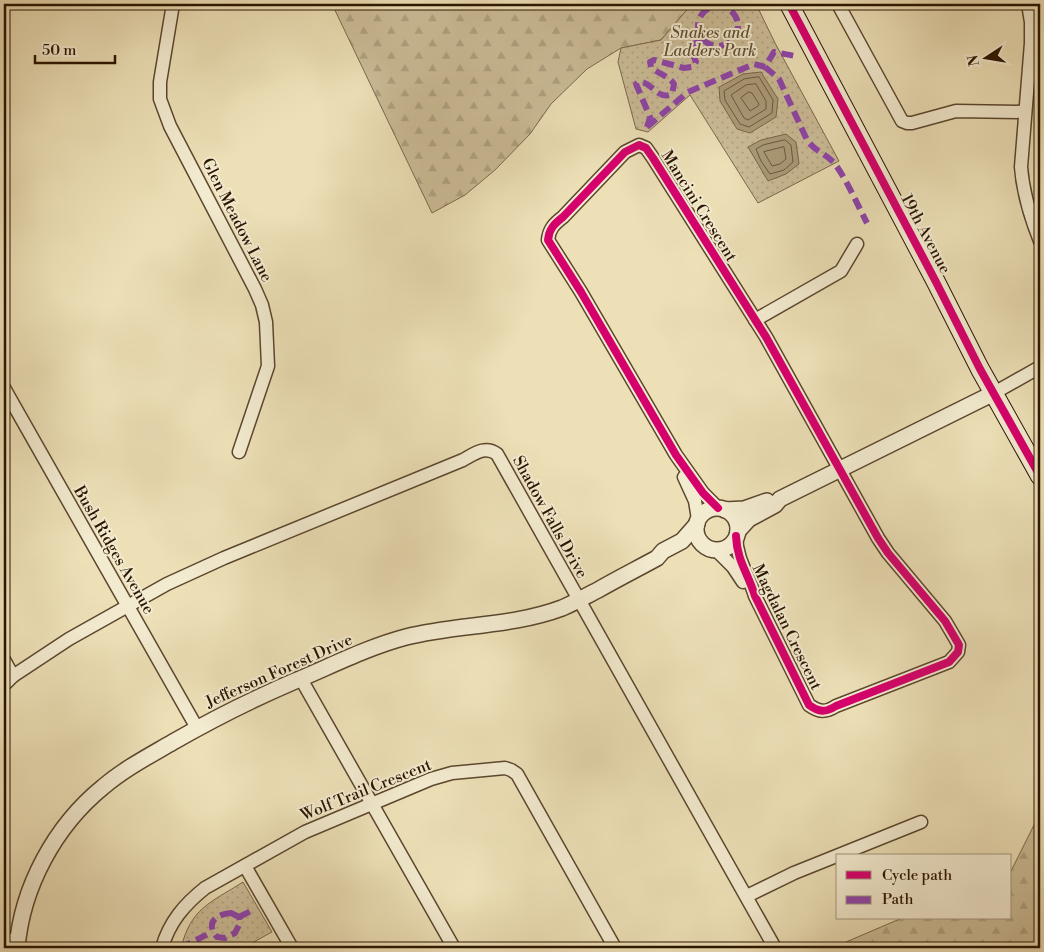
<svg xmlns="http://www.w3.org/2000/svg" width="1044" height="952" viewBox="0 0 1044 952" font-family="'Libre Bodoni',serif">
	<defs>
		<pattern id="forest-firs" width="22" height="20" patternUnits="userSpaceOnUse" patternTransform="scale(1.25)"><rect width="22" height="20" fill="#ccbd98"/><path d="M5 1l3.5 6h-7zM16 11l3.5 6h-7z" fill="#afa281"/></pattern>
		<pattern id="park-dots" width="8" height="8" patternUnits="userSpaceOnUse" patternTransform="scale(1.25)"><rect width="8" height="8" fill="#ccbd98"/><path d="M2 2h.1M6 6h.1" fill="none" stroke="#afa281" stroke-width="1.8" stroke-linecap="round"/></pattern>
	</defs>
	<rect width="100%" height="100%" fill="#ede0b7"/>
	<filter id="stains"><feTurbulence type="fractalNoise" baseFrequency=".004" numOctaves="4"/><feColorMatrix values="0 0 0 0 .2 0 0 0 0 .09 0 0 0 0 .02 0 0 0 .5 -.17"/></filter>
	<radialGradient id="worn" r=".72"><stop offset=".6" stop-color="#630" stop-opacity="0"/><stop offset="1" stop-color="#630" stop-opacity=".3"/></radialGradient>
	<!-- forest -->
	<g fill="url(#forest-firs)" stroke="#7b684c">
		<polygon points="332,4 692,4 661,40 621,48 587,69 551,104 530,134 495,170 465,195 432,213"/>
		<polygon points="1038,817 1040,817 1040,948 848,948 846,942 902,918 1010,918 1010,873"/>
	</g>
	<!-- park -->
	<g fill="url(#park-dots)" stroke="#7b684c">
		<polygon points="692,4 756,4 775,43 839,161 758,203 690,95 648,132 636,129 618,62 621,48 661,40"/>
		<path d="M243,882L272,932L243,948H181C191,908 210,903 243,882Z"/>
	</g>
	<!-- water -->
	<g fill="#ab9b79" stroke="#776549">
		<polygon points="761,72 778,99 776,117 750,133 737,129 720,101 719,87 743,74"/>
		<polygon points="786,134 796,142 799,164 786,174 768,181 748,147 761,140"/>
	</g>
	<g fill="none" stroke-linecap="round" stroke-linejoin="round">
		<!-- shore -->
		<g stroke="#6a583c" stroke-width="1">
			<polygon points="759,77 773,100 772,113 749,127 740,124 725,100 724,91 744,79"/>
			<polygon points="756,84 766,101 766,109 748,120 744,118 731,95 746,85"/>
			<polygon points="749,92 752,93 759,104 758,106 750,111 741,98"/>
			<polygon points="785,140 791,145 793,162 784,170 770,174 761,161 756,149 763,145"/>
			<polygon points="784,147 786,159 780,164 772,166 764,152"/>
		</g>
		<!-- stream -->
		<polyline stroke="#776549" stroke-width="3" points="1040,848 1040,852"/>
		<!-- minor casing -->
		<g stroke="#5b472e" stroke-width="15">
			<g id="minor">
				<polyline points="173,4 160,82 160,99 170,126 255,289 262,305 266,322 268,366 239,452"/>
				<polyline points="838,4 902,121 907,123 912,123 956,111 1025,112"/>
				<path d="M1028,4L1031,22V43L1021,167C1023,193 1030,216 1040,241"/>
				<polyline points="755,320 841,271 857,244"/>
				<polyline points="4,388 197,728"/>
				<polyline points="994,393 1040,367"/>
				<polyline points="684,477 695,501 698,519"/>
				<path d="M718,508L703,493L676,455L581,292L548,240C549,229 554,224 563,217L625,152L639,145L646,148L653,158L766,337L878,538L888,553L945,621L955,638L959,645L958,652L949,662L836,706C825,713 819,712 809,705L755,596C748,573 737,561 736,536"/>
				<polyline points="716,550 733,567 743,582"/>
				<polyline points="4,660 13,676"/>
				<polyline points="301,679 454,948"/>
				<path d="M4,685L13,676L69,639L167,584L224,558L463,460C474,454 485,445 497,454L775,948"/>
				<polyline points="245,866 292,948"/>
				<polyline points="747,896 794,873 921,822"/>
				<polyline points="4,939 18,941"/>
				<path d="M162,948C169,922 185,904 205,888L305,832L431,779L452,773L505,768L511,770L517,774L615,948"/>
			</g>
		</g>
		<!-- tertiary casing -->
		<g stroke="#5b472e" stroke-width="18">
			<g id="tertiary">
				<circle cx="717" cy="529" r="21"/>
				<polyline points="725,510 744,509 767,501"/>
				<polyline points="738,531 749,519 775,505 780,499 994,393"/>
				<path d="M17,948C22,887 55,826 103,787C124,769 149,756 173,742C213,719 253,699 295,681C331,666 368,647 406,637C457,624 511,627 562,608C574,603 586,596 598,590C617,579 637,569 657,558L663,551L682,541L697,524"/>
			</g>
		</g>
		<!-- secondary casing -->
		<g stroke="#2a1400" stroke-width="20">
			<polyline id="secondary" points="789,4 936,282 980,369 1040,476"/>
		</g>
		<!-- minor -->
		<use href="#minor" stroke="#f3ebd0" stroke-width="12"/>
		<!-- tertiary -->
		<use href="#tertiary" stroke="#f3ebd0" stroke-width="15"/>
		<!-- secondary -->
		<use href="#secondary" stroke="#f3ebd0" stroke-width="18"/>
		<!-- quiet -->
		<g stroke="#8e44ad" stroke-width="6" stroke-dasharray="12 6" stroke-linecap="butt">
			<circle cx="718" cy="26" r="20"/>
			<path d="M765,67L779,79L807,140C815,151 822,152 831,160C842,169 859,208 867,223"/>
			<path d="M647,127L650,117L636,84L639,82C652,81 657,101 672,94L674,84C669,76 658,74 651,67L650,62L654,60L684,68L692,67L696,62L691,50L693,44L703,40"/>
			<polyline points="647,127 688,92 754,64 765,67 774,52 795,56"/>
			<path d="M231,913L239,917L240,923L235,933L225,938L217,937C205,923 216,914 231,913Z"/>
			<polyline points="239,917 255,909"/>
			<polyline points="180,948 212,932"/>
		</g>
		<!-- cycleway casing -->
		<g stroke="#f3ebd0" stroke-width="11">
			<g id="cycleway">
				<polyline points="789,4 936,282 980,369 1040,476"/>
				<path d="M718,508L703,493L676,455L581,292L548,240C549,229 554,224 563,217L625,152L639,145L646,148L653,158L766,337L878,538L888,553L945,621L955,638L959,645L958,652L949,662L836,706C825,713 819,712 809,705L755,596C748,573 737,561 736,536"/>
			</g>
		</g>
		<!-- cycleway -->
		<use href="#cycleway" stroke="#d6006c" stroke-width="8"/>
	</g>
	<g text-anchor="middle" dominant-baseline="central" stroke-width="4" stroke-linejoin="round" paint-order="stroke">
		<!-- park labels -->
		<g font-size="16" font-style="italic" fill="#634f35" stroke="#f3ebd0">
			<text x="710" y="33">Snakes and<tspan x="710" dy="18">Ladders Park</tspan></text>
		</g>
		<!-- street labels -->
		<g font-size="16" fill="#2a1400" stroke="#f3ebd0">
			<text transform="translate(699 206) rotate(58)">Mancini Crescent</text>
			<text transform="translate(237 220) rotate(63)">Glen Meadow Lane</text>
			<text transform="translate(926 234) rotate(62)">19th Avenue</text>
			<text transform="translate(550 517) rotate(61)">Shadow Falls Drive</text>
			<text transform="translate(114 550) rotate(60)">Bush Ridges Avenue</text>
			<text transform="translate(787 627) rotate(64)">Magdalan Crescent</text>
			<text transform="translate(279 671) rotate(-24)">Jefferson Forest Drive</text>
			<text transform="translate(366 790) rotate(-22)">Wolf Trail Crescent</text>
		</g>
	</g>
	<!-- margin -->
	<rect width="1044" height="952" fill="none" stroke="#ede0b7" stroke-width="20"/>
	<rect x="5" y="5" width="1034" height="942" fill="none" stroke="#2a1400" stroke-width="2.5"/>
	<rect x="10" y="10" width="1024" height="932" fill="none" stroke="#2a1400"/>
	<!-- legend -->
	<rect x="836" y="854" width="175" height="65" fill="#f3ebd0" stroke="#a3957d"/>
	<rect x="846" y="871" width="25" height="8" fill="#d6006c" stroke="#a3957d"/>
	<text x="882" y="880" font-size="15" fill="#2a1400">Cycle path</text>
	<rect x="846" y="896" width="25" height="8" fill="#8e44ad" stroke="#a3957d"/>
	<text x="882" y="904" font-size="15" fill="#2a1400">Path</text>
	<!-- north arrow -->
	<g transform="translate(986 58) rotate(258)" stroke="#f3ebd0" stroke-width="4" paint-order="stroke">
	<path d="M0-4L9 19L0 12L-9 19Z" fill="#2a1400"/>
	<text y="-8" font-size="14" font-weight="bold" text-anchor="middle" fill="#2a1400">N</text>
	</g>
	<!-- scale -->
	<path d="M35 55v8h80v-8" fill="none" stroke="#2a1400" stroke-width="2.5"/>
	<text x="42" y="55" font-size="15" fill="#2a1400" stroke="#f3ebd0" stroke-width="4" paint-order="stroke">50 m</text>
	<rect width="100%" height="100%" filter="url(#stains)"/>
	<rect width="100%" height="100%" fill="url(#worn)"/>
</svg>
